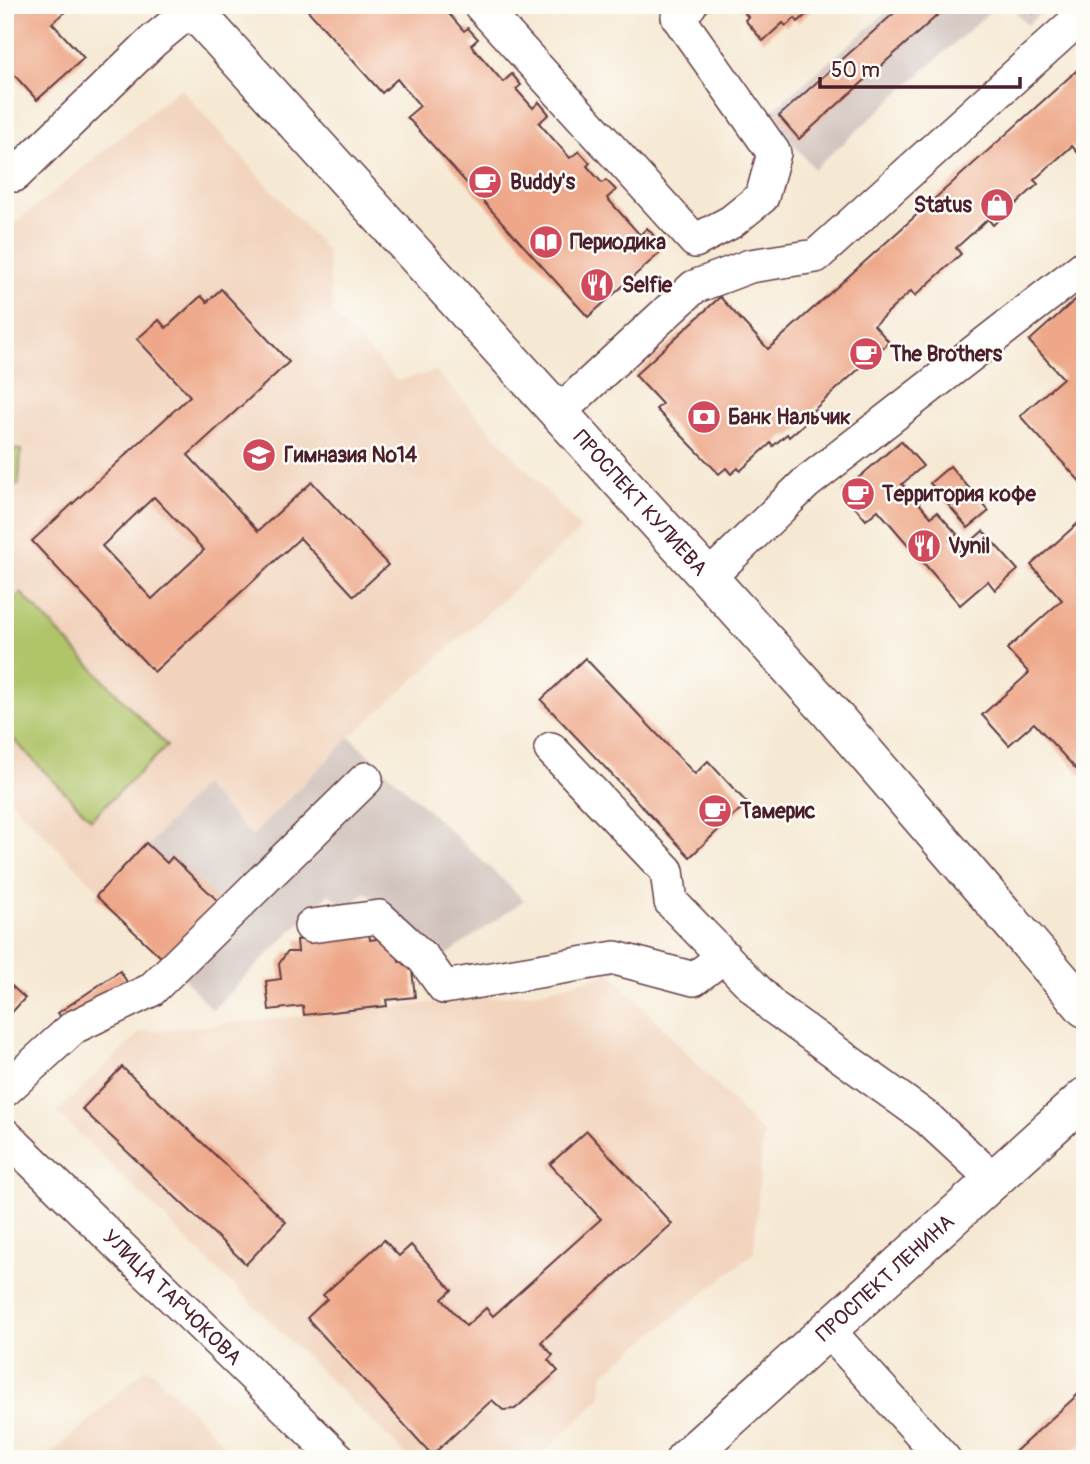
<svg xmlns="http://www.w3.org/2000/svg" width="1090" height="1464" viewBox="0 0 1090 1464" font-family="Pangolin,sans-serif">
	<rect width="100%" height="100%" fill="#fdfcf7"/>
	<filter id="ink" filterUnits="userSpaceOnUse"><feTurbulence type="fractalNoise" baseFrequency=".0143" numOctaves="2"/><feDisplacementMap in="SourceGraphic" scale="14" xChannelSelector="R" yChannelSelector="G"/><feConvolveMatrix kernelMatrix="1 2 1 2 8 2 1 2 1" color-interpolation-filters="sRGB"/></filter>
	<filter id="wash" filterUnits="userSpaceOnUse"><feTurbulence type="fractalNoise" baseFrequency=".00686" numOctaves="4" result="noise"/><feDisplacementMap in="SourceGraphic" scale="28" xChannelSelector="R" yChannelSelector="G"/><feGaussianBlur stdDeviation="1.57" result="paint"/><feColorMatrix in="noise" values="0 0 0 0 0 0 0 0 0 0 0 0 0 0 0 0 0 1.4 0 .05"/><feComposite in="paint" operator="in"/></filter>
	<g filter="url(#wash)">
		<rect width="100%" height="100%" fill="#f6e9d4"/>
		<!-- built -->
		<g fill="#f2d4be">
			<polygon points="180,88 327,251 333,314 397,381 436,371 581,529 350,737 252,837 104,895 5,795 5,232"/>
			<polygon points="611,973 763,1134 754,1253 603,1374 601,1398 537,1459 410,1459 57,1112 141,1032 538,992"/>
			<polygon points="148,1367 239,1459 46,1459"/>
		</g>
		<!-- industrial -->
		<g fill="#cfc0ba">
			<polygon points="895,5 997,5 814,169 769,113"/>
			<polygon points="1010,5 1049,5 1027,25"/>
			<polygon points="350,737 524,900 448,954 366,892 347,909 329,894 212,1010 167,959 104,895 202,785 252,836"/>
		</g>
		<!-- green -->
		<g fill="#b0c56a" stroke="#7d724a" stroke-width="2">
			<polygon points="5,449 21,450 19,485 5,484"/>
			<polygon points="21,593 167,746 91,819 5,731 5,608"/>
		</g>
		<g id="blocks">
			<!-- building -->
			<g fill="#eea788" fill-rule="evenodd">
				<polygon points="5,5 57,5 64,13 52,23 84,58 37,100 5,65"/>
				<polygon points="303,5 447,5 452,11 449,14 464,31 468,28 478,39 471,45 503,82 512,74 521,85 516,89 533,108 539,102 549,114 539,123 570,158 579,151 590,163 587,166 602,183 606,180 616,190 607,198 640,235 647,228 657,239 653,243 661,252 588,317 407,117 420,106 397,79 382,93"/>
				<polygon points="738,5 817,5 798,22 795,18 786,26 783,23 763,41 745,20 748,17"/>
				<polygon points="903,5 949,5 799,139 779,116"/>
				<polygon points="1027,5 1042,5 1033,13"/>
				<polygon points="1085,63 1085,145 1077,152 1072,146 1034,180 1038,184 993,225 988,219 956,248 961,254 915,296 911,291 874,325 889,342 809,414 812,417 789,437 787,434 773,446 771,443 740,471 738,468 731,474 726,468 719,474 656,409 662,404 635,375 720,297 768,349"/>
				<path d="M221,289L289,362L188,455L258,531L312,482L388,565L354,596L300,538L154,672L32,541L190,396L137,339L159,320L166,328L201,296L207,302ZM154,497L204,550L152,599L102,546Z"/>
				<polygon points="1085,291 1085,487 1020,416 1063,378 1029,341"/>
				<polygon points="901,441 923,466 902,484 931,517 937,512 957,534 950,540 959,552 983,531 1018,570 995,590 988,581 960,605 878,510 866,520 842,492"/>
				<polygon points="950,466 989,511 968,528 930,483"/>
				<polygon points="1085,517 1085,779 1034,723 1009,745 982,715 1029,673 1007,649 1062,600 1031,565"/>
				<polygon points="585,658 695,774 708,761 747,803 690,857 541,700"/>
				<polygon points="146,843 167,863 172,857 218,901 163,959 96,896"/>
				<polygon points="369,933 370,940 385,938 398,949 399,962 411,961 415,997 386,1000 387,1006 304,1015 303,1006 269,1010 266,981 281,979 279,964 287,952 298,952 297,940"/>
				<polygon points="120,971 129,985 67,1025 58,1013"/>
				<polygon points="5,980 25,998 5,1020"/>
				<polygon points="122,1067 286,1222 246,1264 82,1109"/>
				<polygon points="587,1131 672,1224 541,1342 553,1355 548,1360 558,1371 515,1409 503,1410 492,1400 432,1455 307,1318 327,1299 323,1295 384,1240 399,1256 411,1245 452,1290 442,1299 466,1326 486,1308 493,1316 601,1219 550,1164"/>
				<polygon points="1085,1388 1085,1442 1065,1459 1007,1459"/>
			</g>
		</g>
	</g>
	<g filter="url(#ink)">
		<use href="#blocks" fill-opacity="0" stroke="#643d44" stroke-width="2"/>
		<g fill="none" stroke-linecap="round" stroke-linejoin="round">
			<!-- minor casing -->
			<g stroke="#643d44" stroke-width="36">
				<g id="minor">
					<polyline points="480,5 695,241 731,222 762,197 774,153 678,17 690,5"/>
					<polyline points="5,170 15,175 153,41 192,9"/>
					<polyline points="558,413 694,287 750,266 816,256 1085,13"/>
					<polyline points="707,579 806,483 1085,266"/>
					<polyline points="551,749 667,871 671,902 773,1007 928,1119 994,1180"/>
					<polyline points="311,926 379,917 424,959 444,987 615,958 694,979 724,956"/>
					<polyline points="5,1090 74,1027 151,990 366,779"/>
					<path id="s1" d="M5,1135L339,1459"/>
					<polyline points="828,1330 944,1459"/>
				</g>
			</g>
			<!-- major casing -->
			<g stroke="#643d44" stroke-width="41">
				<g id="major">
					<path id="s2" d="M189,5L830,712L1085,1008"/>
					<path id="s3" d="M685,1459L1085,1097"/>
				</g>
			</g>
			<!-- minor -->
			<use href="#minor" stroke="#fff" stroke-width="33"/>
			<!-- major -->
			<use href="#major" stroke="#fff" stroke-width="38"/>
		</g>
	</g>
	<!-- icons -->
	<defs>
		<g id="cafe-disc" transform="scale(1.75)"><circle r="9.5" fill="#d1495b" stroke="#fdfcf7"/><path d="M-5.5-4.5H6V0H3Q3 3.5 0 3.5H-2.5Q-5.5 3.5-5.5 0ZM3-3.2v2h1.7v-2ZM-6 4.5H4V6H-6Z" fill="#fff"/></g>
		<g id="shop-disc" transform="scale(1.75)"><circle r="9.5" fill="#d1495b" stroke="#fdfcf7"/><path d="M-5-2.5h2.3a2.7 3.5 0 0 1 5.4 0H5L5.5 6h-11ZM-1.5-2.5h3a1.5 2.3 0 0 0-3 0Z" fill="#fff"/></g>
		<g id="library-disc" transform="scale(1.75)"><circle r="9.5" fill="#d1495b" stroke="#fdfcf7"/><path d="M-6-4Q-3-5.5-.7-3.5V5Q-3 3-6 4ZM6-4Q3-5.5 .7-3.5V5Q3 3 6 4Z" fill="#fff"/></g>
		<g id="restaurant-disc" transform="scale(1.75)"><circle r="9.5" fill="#d1495b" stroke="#fdfcf7"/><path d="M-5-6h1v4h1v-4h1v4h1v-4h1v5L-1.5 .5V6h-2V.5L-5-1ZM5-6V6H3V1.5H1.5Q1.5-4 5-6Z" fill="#fff"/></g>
		<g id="bank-disc" transform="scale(1.75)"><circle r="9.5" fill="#d1495b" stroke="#fdfcf7"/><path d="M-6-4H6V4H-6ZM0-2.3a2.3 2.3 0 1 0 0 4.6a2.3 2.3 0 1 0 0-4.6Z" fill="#fff"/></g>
		<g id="school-disc" transform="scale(1.75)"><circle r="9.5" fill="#d1495b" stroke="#fdfcf7"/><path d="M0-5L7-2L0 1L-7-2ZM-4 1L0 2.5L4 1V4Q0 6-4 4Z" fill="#fff"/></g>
	</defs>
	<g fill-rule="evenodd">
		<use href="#cafe-disc" x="485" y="182"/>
		<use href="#shop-disc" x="997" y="205"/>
		<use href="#library-disc" x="546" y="242"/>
		<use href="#restaurant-disc" x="597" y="285"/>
		<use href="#cafe-disc" x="866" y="354"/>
		<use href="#bank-disc" x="704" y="417"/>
		<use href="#school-disc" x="259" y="455"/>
		<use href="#cafe-disc" x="858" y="494"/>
		<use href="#restaurant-disc" x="924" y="546"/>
		<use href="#cafe-disc" x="715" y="811"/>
	</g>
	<g text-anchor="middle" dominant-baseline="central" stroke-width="5" stroke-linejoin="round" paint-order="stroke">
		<!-- poi labels -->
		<g font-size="21" font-weight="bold" fill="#4a1f2b" stroke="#fdfcf7" text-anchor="start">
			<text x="510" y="182">Buddy's</text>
			<text x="972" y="205" text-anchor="end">Status</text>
			<text x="570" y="242">Периодика</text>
			<text x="622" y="285">Selfie</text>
			<text x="890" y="354">The Brothers</text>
			<text x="728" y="417">Банк Нальчик</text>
			<text x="284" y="455">Гимназия №14</text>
			<text x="882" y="494">Территория кофе</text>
			<text x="948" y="546">Vynil</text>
			<text x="740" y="811">Тамерис</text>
		</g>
		<!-- street labels -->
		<g font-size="21" fill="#4a1f2b" stroke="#fdfcf7">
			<text stroke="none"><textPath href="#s2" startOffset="672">ПРОСПЕКТ КУЛИЕВА</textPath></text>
			<text stroke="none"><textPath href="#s3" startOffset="270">ПРОСПЕКТ ЛЕНИНА</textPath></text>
			<text stroke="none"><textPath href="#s1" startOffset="233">УЛИЦА ТАРЧОКОВА</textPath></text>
		</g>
	</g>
	<!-- margin -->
	<rect width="1090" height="1464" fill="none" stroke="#fdfcf7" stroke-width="28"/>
	<!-- scale -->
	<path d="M820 77v10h200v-10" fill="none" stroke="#4a1f2b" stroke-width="3.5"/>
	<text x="831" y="77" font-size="21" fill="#4a1f2b" stroke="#fdfcf7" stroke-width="5" paint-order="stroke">50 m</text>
</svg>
